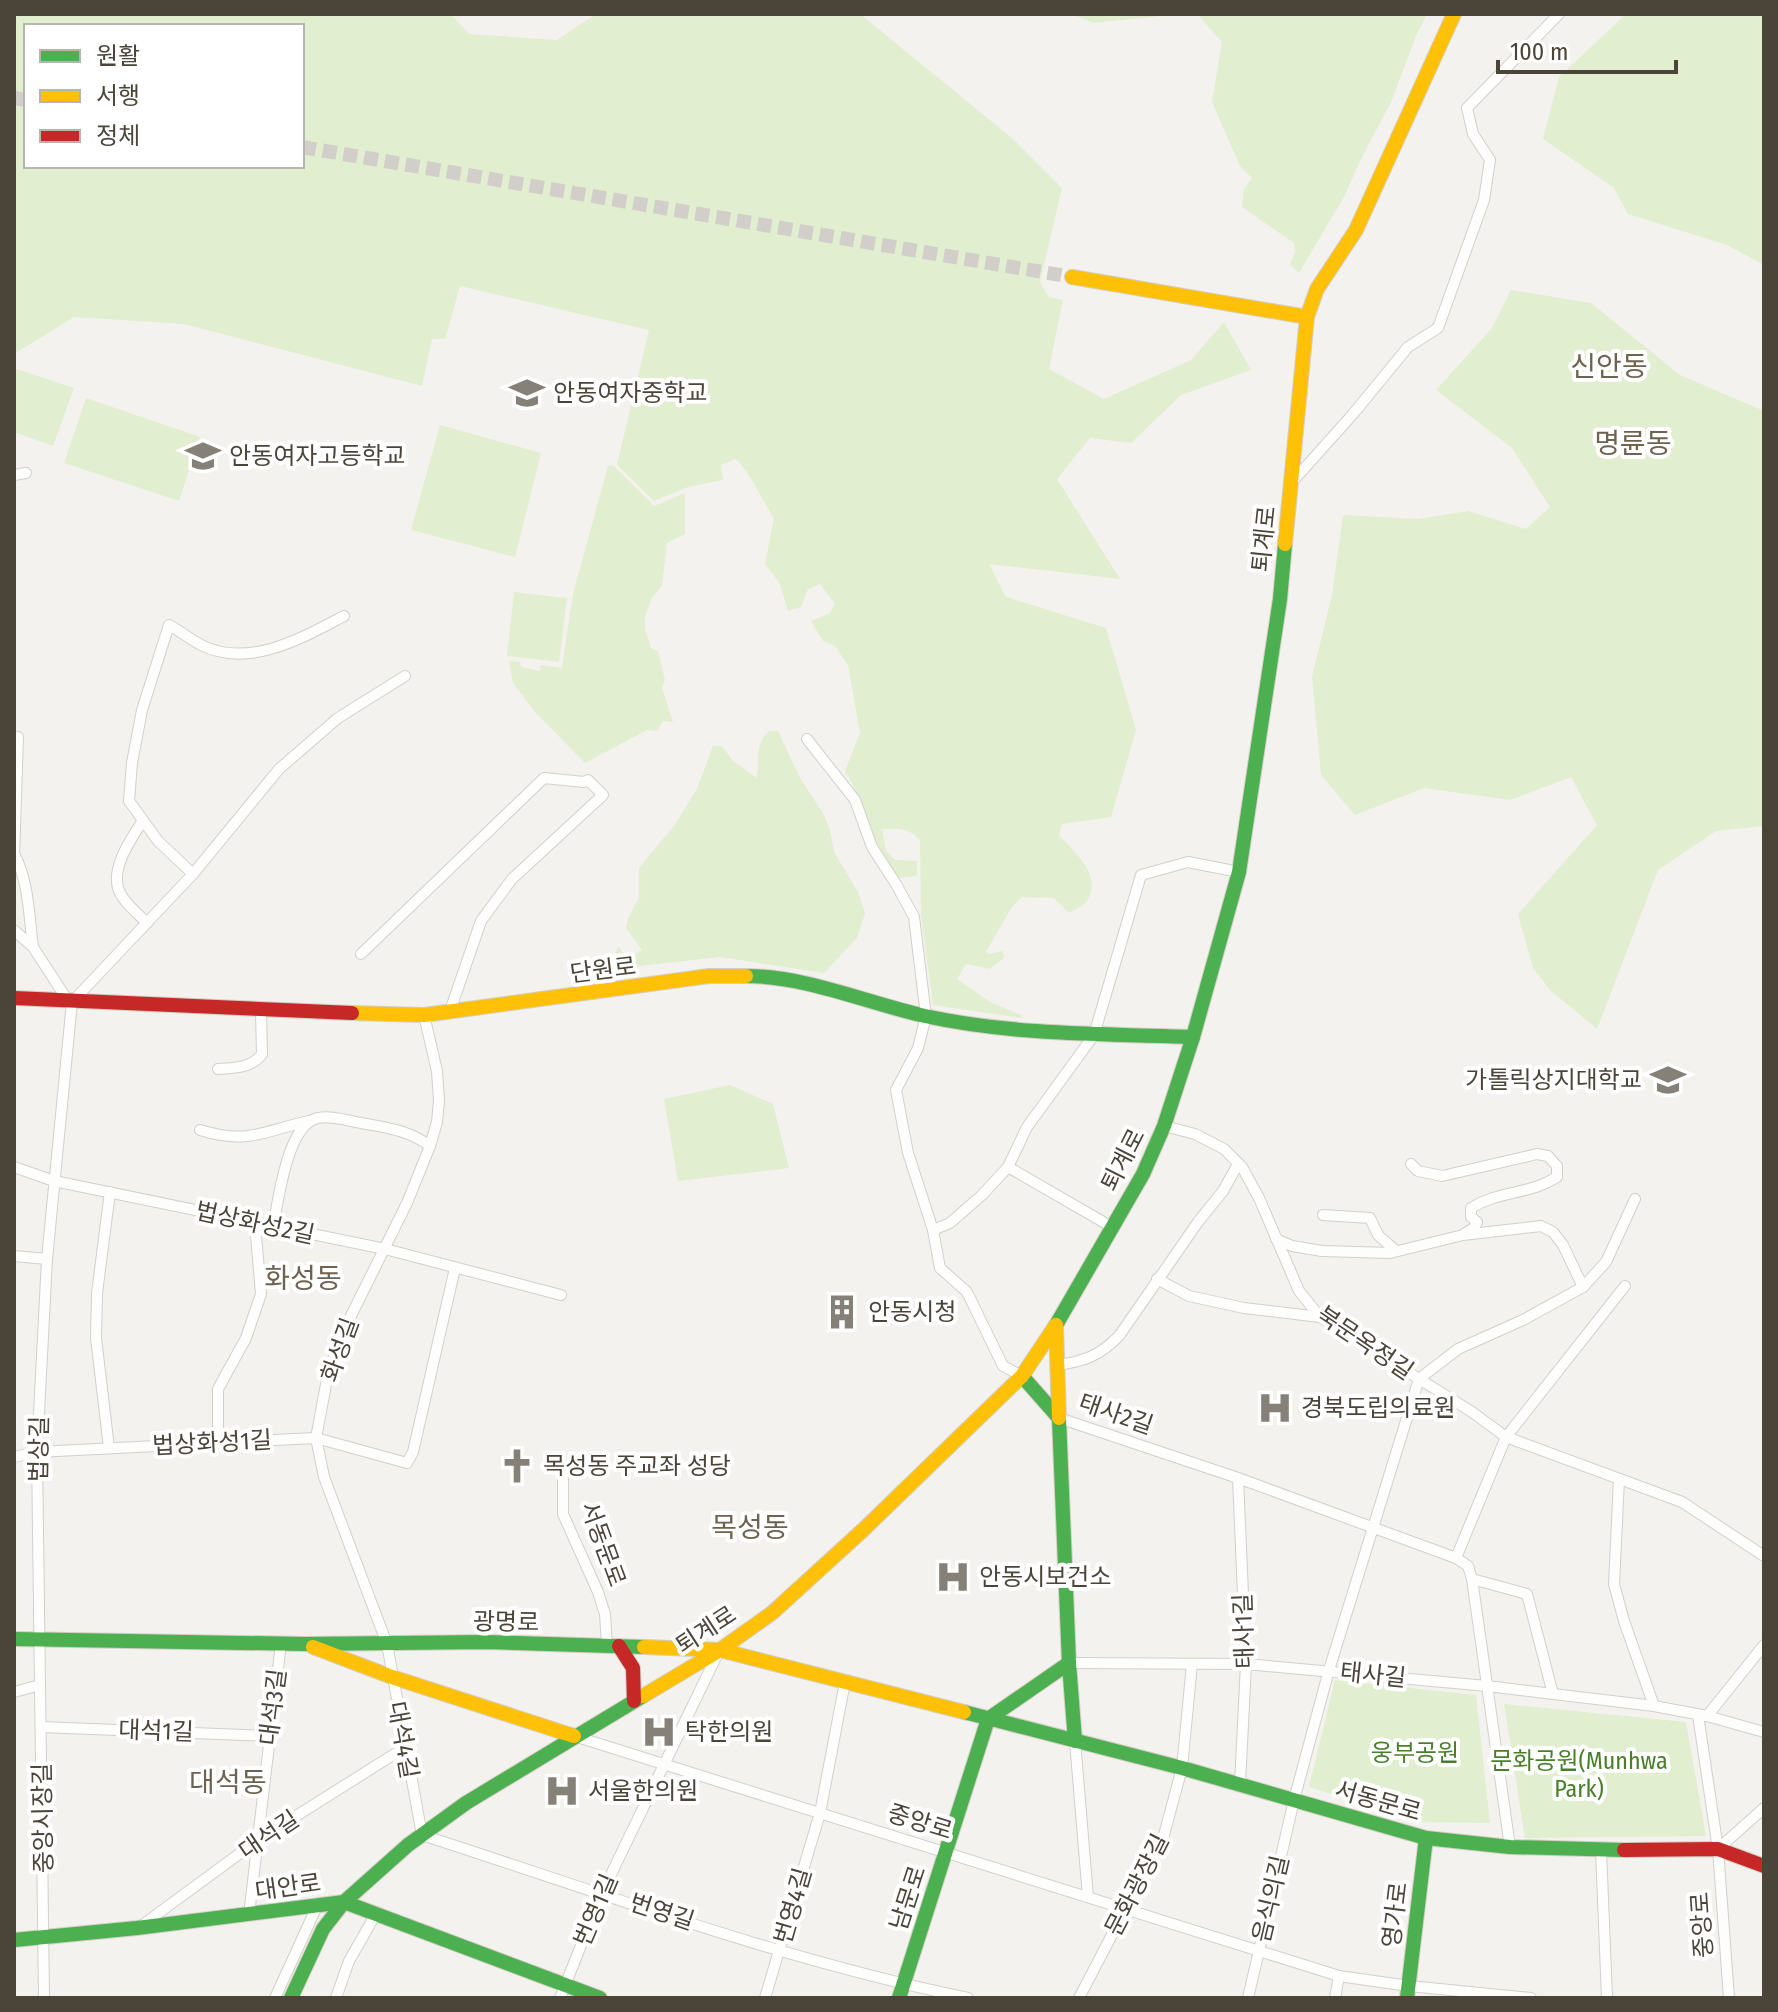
<svg xmlns="http://www.w3.org/2000/svg" width="1778" height="2012" viewBox="0 0 1778 2012" font-family="'Fira Sans Condensed','Noto Sans KR',sans-serif">
	<rect width="100%" height="100%" fill="#f4f2ee"/>
	<!-- green -->
	<g fill="#e1eecf" fill-rule="evenodd">
		<path d="M14,14H451L469,34L557,40L596,14H860L1012,138L1062,188L1040,282L1049,297L1063,300L1049,369L1104,399L1191,360L1224,322L1251,370L1181,395L1131,443L1090,438L1057,479L1120,579L989,564L1006,597L1106,628L1136,730L1111,817L1062,824L1059,835C1073,851 1105,877 1086,902C1083,906 1074,910 1069,913L1054,898L1022,897L1011,908L986,952L989,954L1003,951L1004,958L990,969L966,964L957,979L990,1002L1021,1015L1022,1018L933,1005L921,915L920,841C910,827 898,829 882,829L886,851L895,860L917,861V876L897,878C890,867 879,856 875,844C866,818 860,795 845,771L860,733L848,665L835,646L823,641L811,621L830,613L835,604L820,584L808,589L801,607L788,611L779,582L765,564L774,518C760,497 753,477 736,459L721,465L723,480L688,487L654,501L617,465L649,330L460,286L445,339H432L422,386L184,324L74,317L14,354ZM26,26H302V166H26Z"/>
		<polygon points="1072,14 1180,14 1093,23"/>
		<polygon points="1197,14 1427,14 1416,36 1391,102 1360,161 1345,195 1299,273 1290,264 1295,252 1294,243 1242,207 1244,189 1252,178 1240,166 1212,102 1222,42"/>
		<polygon points="1626,14 1764,14 1764,265 1727,245 1628,214 1613,187 1543,139 1559,77"/>
		<polygon points="1511,290 1591,303 1680,375 1764,411 1764,826 1716,831 1658,870 1597,1029 1551,991 1533,968 1518,914 1597,825 1571,777 1510,800 1424,788 1355,815 1321,775 1312,677 1332,595 1343,515 1419,519 1468,511 1526,529 1550,507 1512,448 1436,390 1492,328"/>
		<polygon points="17,369 74,388 53,446 14,432 14,377"/>
		<polygon points="86,398 200,437 179,501 64,463"/>
		<polygon points="440,425 541,453 515,557 411,530"/>
		<polygon points="613,465 654,506 685,493 685,534 667,543 662,585 652,598 645,616 645,629 651,648 658,651 665,680 662,688 673,722 663,721 657,731 647,730 585,763 536,713 513,683 509,661 520,662 521,667 540,671 541,665 562,668 573,594 608,466"/>
		<polygon points="514,592 567,598 559,662 507,656"/>
		<path d="M769,731H778L800,778L823,813L830,830L834,852L858,892L865,913L857,938L824,973L720,957L595,971L615,957L618,946L623,953L631,957L642,950L626,928L628,919L639,897V868L674,826L697,789L713,746H722L733,761L757,778C759,761 755,742 769,731Z"/>
		<polygon points="730,1085 773,1104 789,1168 678,1181 664,1099"/>
		<polygon points="1335,1680 1476,1695 1490,1823 1419,1822 1309,1787"/>
		<polygon points="1504,1704 1686,1722 1706,1836 1525,1838"/>
	</g>
	<g fill="none" stroke-linecap="round" stroke-linejoin="round">
		<!-- secondary-tunnel -->
		<g stroke="#d2cfca" stroke-width="14" stroke-dasharray="14 7" stroke-linecap="butt">
			<polyline points="14,98 26,100"/>
			<polyline points="302,147 1072,277"/>
		</g>
		<!-- street casing -->
		<g stroke="#d2d0cb" stroke-width="12">
			<g id="street">
				<polyline points="14,475 26,473"/>
				<polyline points="1293,481 1353,414 1408,347 1438,328 1484,200 1490,160 1473,134 1467,108 1559,14"/>
				<polyline points="807,739 855,800 872,847 896,884 914,917 926,1016 918,1048 896,1090 908,1153 933,1230 940,1268 967,1292 1003,1366 1022,1376"/>
				<path d="M142,822C131,839 112,866 118,888C122,901 137,913 147,923"/>
				<path d="M14,854C29,881 29,917 33,947"/>
				<polyline points="14,857 18,737"/>
				<path d="M193,874L158,841L129,801L132,763L142,710L169,625C180,631 190,639 201,645C249,669 302,638 344,616"/>
				<polyline points="14,930 33,947 68,1001"/>
				<polyline points="361,954 544,778 584,782 588,780 603,795 512,879 481,921 450,1011"/>
				<path d="M424,1015L437,1071L439,1101L437,1122L430,1146L407,1203L339,1340L327,1379L316,1438L324,1477L387,1644L422,1835C602,1893 782,1960 968,1998"/>
				<path d="M218,1069C234,1068 252,1068 262,1054L261,1011"/>
				<polyline points="1164,1126 1195,1134 1224,1149 1242,1167 1259,1198 1299,1291 1320,1317 1472,1412 1506,1437 1682,1502 1764,1556"/>
				<path d="M200,1130C249,1145 263,1131 309,1121"/>
				<path d="M1411,1164L1418,1171L1442,1176L1537,1154L1548,1156L1557,1166V1177C1529,1195 1500,1190 1471,1208V1217L1477,1222L1474,1228L1464,1234"/>
				<polyline points="14,1167 54,1181 385,1249 561,1295"/>
				<polyline points="1008,1167 1112,1227"/>
				<polyline points="1323,1215 1370,1218 1378,1235 1396,1251"/>
				<path d="M273,1226C279,1199 287,1124 318,1118C331,1115 348,1121 361,1123C387,1128 409,1130 430,1146"/>
				<polyline points="933,1230 950,1223 982,1195 1008,1167 1027,1127 1094,1035 1141,875 1188,862 1239,872"/>
				<polyline points="1276,1239 1292,1246 1322,1251 1390,1253 1463,1235 1541,1226 1553,1232 1563,1245 1583,1287"/>
				<polyline points="14,1256 47,1259"/>
				<polyline points="1157,1279 1189,1296 1244,1308 1320,1317"/>
				<path d="M1058,1365C1085,1361 1099,1356 1119,1336L1198,1222L1223,1191L1238,1164"/>
				<polyline points="1059,1418 1238,1478 1456,1558 1468,1566 1472,1579 1510,1847"/>
				<polyline points="218,1442 218,1389 246,1338 261,1294 255,1223"/>
				<polyline points="109,1448 96,1338 97,1293 110,1192"/>
				<polyline points="14,1457 37,1452 316,1438 407,1463 413,1452 455,1268"/>
				<polyline points="574,1460 563,1477 563,1514 598,1592 605,1614 607,1646"/>
				<polyline points="1238,1478 1246,1664 1240,1784"/>
				<polyline points="1619,1479 1614,1584 1624,1621 1654,1706"/>
				<polyline points="1456,1558 1506,1437 1625,1286"/>
				<polyline points="1472,1579 1527,1594 1553,1694"/>
				<polyline points="1069,1663 1246,1664 1487,1686 1654,1706 1707,1716 1764,1732"/>
				<polyline points="14,1692 40,1685"/>
				<polyline points="1698,1715 1718,1849 1729,1998"/>
				<polyline points="1707,1716 1764,1645"/>
				<polyline points="41,1727 270,1736"/>
				<polyline points="574,1736 1339,1976 1409,1986 1531,1998"/>
				<polyline points="1075,1741 1088,1897"/>
				<polyline points="1718,1849 1764,1808"/>
				<polyline points="1601,1850 1607,1998"/>
				<polyline points="249,1915 281,1643"/>
				<polyline points="141,1926 258,1840 404,1748"/>
				<polyline points="44,1998 37,1452 47,1259 72,1002 193,874 279,769 338,718 405,676"/>
				<polyline points="275,1998 318,1904"/>
				<polyline points="336,1998 349,1961 377,1912"/>
				<polyline points="560,1998 602,1893 719,1651"/>
				<polyline points="765,1998 820,1813 845,1682"/>
				<polyline points="1079,1998 1164,1835 1182,1768 1192,1664"/>
				<polyline points="1248,1998 1294,1800 1329,1670 1419,1379 1458,1349 1523,1320 1583,1287 1606,1262 1635,1199"/>
				<polyline points="1335,1998 1339,1976"/>
			</g>
		</g>
		<!-- fast casing -->
		<g stroke="#d3cfc5" stroke-width="16">
			<g id="fast">
				<path d="M746,976C806,976 867,1003 925,1016C1013,1035 1103,1034 1193,1037"/>
				<polyline points="1056,1325 1143,1174 1164,1126 1193,1037 1239,872 1280,599 1285,544"/>
				<polyline points="1022,1376 1059,1418 1069,1663 1075,1741"/>
				<polyline points="14,1639 305,1644 486,1642 644,1647"/>
				<polyline points="964,1712 1182,1768 1426,1838 1510,1847 1624,1850"/>
				<polyline points="988,1719 1069,1663"/>
				<polyline points="14,1940 137,1928 344,1902 600,1998"/>
				<polyline points="291,1998 323,1929 344,1902 408,1845 466,1803 643,1696"/>
				<polyline points="899,1998 988,1719"/>
				<polyline points="1407,1998 1426,1838"/>
			</g>
		</g>
		<!-- slow casing -->
		<g stroke="#d3cfc5" stroke-width="16">
			<g id="slow">
				<polyline points="1072,277 1307,317"/>
				<polyline points="1285,544 1307,317 1317,289 1356,230 1454,14"/>
				<polyline points="352,1013 424,1015 709,976 746,976"/>
				<polyline points="1056,1325 1059,1418"/>
				<polyline points="313,1647 392,1677 574,1736"/>
				<polyline points="644,1647 720,1650 964,1712"/>
				<polyline points="643,1696 720,1650 772,1613 863,1530 1022,1376 1056,1325"/>
			</g>
		</g>
		<!-- jam casing -->
		<g stroke="#d3cfc5" stroke-width="16">
			<g id="jam">
				<polyline points="14,998 352,1013"/>
				<polyline points="619,1646 633,1668 634,1701"/>
				<polyline points="1624,1850 1718,1849 1764,1866"/>
			</g>
		</g>
		<!-- street -->
		<use href="#street" stroke="#fdfdfc" stroke-width="10"/>
		<!-- fast -->
		<use href="#fast" stroke="#4caf50" stroke-width="14"/>
		<!-- slow -->
		<use href="#slow" stroke="#ffc107" stroke-width="14"/>
		<!-- jam -->
		<use href="#jam" stroke="#c62828" stroke-width="14"/>
	</g>
	<!-- icons -->
	<defs>
		<g id="school-bare" transform="scale(2.76)"><path d="M0-5L7-2L0 1L-7-2ZM-4 1L0 2.5L4 1V4Q0 6-4 4Z" fill="#868178" stroke="#fff" stroke-width="2.5" paint-order="stroke"/></g>
		<g id="university-bare" transform="scale(2.76)"><path d="M0-5L7-2L0 1L-7-2ZM-4 1L0 2.5L4 1V4Q0 6-4 4Z" fill="#868178" stroke="#fff" stroke-width="2.5" paint-order="stroke"/></g>
		<g id="building-bare" transform="scale(2.76)"><path d="M-4-6H4V6H1V3H-1V6H-4ZM-2.5-4.3h1.7v1.8h-1.7ZM.8-4.3h1.7v1.8H.8ZM-2.5-1h1.7V.8h-1.7ZM.8-1h1.7V.8H.8Z" fill="#868178" stroke="#fff" stroke-width="2.5" paint-order="stroke"/></g>
		<g id="hospital-bare" transform="scale(2.76)"><path d="M-5-5h3v3.5h4V-5h3V5h-3V1.5h-4V5h-3Z" fill="#868178" stroke="#fff" stroke-width="2.5" paint-order="stroke"/></g>
		<g id="church-bare" transform="scale(2.76)"><path d="M-1.2-6h2.4v3.5h3.3v2.4h-3.3V6h-2.4V-.1h-3.3v-2.4h3.3Z" fill="#868178" stroke="#fff" stroke-width="2.5" paint-order="stroke"/></g>
	</defs>
	<g fill-rule="evenodd">
		<use href="#school-bare" x="527" y="393"/>
		<use href="#school-bare" x="203" y="456"/>
		<use href="#university-bare" x="1668" y="1080"/>
		<use href="#building-bare" x="842" y="1312"/>
		<use href="#hospital-bare" x="1275" y="1408"/>
		<use href="#church-bare" x="517" y="1466"/>
		<use href="#hospital-bare" x="953" y="1577"/>
		<use href="#hospital-bare" x="659" y="1732"/>
		<use href="#hospital-bare" x="562" y="1791"/>
	</g>
	<g text-anchor="middle" dominant-baseline="central" stroke-width="8" stroke-linejoin="round" paint-order="stroke">
		<!-- poi labels -->
		<g font-size="24" fill="#4b4439" stroke="#fff" text-anchor="start">
			<text x="553" y="393">안동여자중학교</text>
			<text x="229" y="456">안동여자고등학교</text>
			<text x="1642" y="1080" text-anchor="end">가톨릭상지대학교</text>
			<text x="868" y="1312">안동시청</text>
			<text x="1301" y="1408">경북도립의료원</text>
			<text x="543" y="1466">목성동 주교좌 성당</text>
			<text x="979" y="1577">안동시보건소</text>
			<text x="685" y="1732">탁한의원</text>
			<text x="588" y="1791">서울한의원</text>
		</g>
		<!-- street labels -->
		<g font-size="24" fill="#4b4439" stroke="#fff">
			<text transform="translate(1264 539) rotate(-84)">퇴계로</text>
			<text transform="translate(603 970) rotate(-7)">단원로</text>
			<text transform="translate(1123 1160) rotate(-63)">퇴계로</text>
			<text transform="translate(255 1223) rotate(12)">법상화성2길</text>
			<text transform="translate(1365 1343) rotate(34)">북문옥정길</text>
			<text transform="translate(340 1350) rotate(-70)">화성길</text>
			<text transform="translate(1116 1414) rotate(19)">태사2길</text>
			<text transform="translate(212 1443) rotate(-3)">법상화성1길</text>
			<text transform="translate(39 1449) rotate(-89)">법상길</text>
			<text transform="translate(603 1544) rotate(70)">서동문로</text>
			<text transform="translate(506 1622) rotate(1)">광명로</text>
			<text transform="translate(706 1630) rotate(-33)">퇴계로</text>
			<text transform="translate(1244 1631) rotate(-92)">태사1길</text>
			<text transform="translate(1373 1675) rotate(6)">태사길</text>
			<text transform="translate(273 1707) rotate(-83)">대석3길</text>
			<text transform="translate(156 1731) rotate(2)">대석1길</text>
			<text transform="translate(403 1740) rotate(80)">대석4길</text>
			<text transform="translate(1378 1801) rotate(16)">서동문로</text>
			<text transform="translate(43 1818) rotate(-91)">중앙시장길</text>
			<text transform="translate(920 1822) rotate(17)">중앙로</text>
			<text transform="translate(269 1835) rotate(-34)">대석길</text>
			<text transform="translate(1137 1885) rotate(-63)">문화광장길</text>
			<text transform="translate(288 1887) rotate(-8)">대안로</text>
			<text transform="translate(908 1898) rotate(-72)">남문로</text>
			<text transform="translate(1271 1899) rotate(-77)">음식의길</text>
			<text transform="translate(793 1906) rotate(-74)">번영4길</text>
			<text transform="translate(596 1910) rotate(-67)">번영1길</text>
			<text transform="translate(662 1912) rotate(18)">번영길</text>
			<text transform="translate(1395 1915) rotate(-83)">영가로</text>
			<text transform="translate(1702 1925) rotate(-94)">중앙로</text>
		</g>
		<!-- park labels -->
		<g font-size="24" fill="#4a7f2a" stroke="#fff">
			<text x="1415" y="1753">웅부공원</text>
			<text x="1579" y="1761">문화공원(Munhwa<tspan x="1579" dy="28">Park)</tspan></text>
		</g>
		<!-- quarter labels -->
		<g font-size="28" fill="#6e6250" stroke="#fff">
			<text x="1609" y="366">신안동</text>
			<text x="1633" y="443">명륜동</text>
			<text x="303" y="1278">화성동</text>
			<text x="750" y="1527">목성동</text>
			<text x="228" y="1782">대석동</text>
		</g>
	</g>
	<!-- border -->
	<rect width="1778" height="2012" fill="none" stroke="#4b4439" stroke-width="32"/>
	<!-- legend -->
	<rect x="24" y="24" width="280" height="144" fill="#ffffff" stroke="#b7b4b0" stroke-width="2"/>
	<rect x="40" y="50" width="40" height="12" fill="#4caf50" stroke="#b7b4b0" stroke-width="2"/>
	<text x="96" y="64" font-size="24" fill="#4b4439">원활</text>
	<rect x="40" y="90" width="40" height="12" fill="#ffc107" stroke="#b7b4b0" stroke-width="2"/>
	<text x="96" y="104" font-size="24" fill="#4b4439">서행</text>
	<rect x="40" y="130" width="40" height="12" fill="#c62828" stroke="#b7b4b0" stroke-width="2"/>
	<text x="96" y="144" font-size="24" fill="#4b4439">정체</text>
	<!-- scale -->
	<path d="M1498 60v12h178v-12" fill="none" stroke="#4b4439" stroke-width="4"/>
	<text x="1510" y="60" font-size="24" fill="#4b4439" stroke="#ffffff" stroke-width="6" paint-order="stroke">100 m</text>
</svg>
